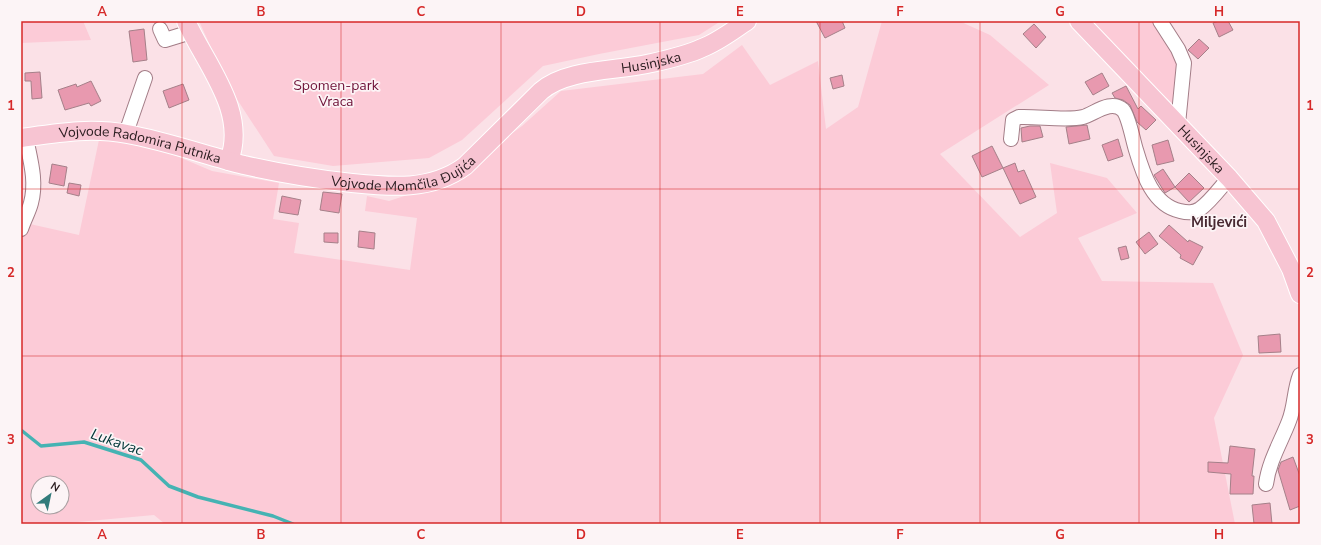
<svg xmlns="http://www.w3.org/2000/svg" width="1321" height="545" viewBox="0 0 1321 545" font-family="'Nunito Sans',sans-serif">
	<rect width="100%" height="100%" fill="#fbe1e7"/>
	<!-- green -->
	<g fill="#fccbd7" fill-rule="evenodd">
		<polygon points="21,21 83,21 91,40 21,43"/>
		<polygon points="199,21 721,21 699,35 599,54 543,66 462,140 429,158 333,166 274,156 229,87"/>
		<path d="M882,21H959L990,35L1049,85L940,154L1020,237L1057,213L1050,163L1107,178L1137,213L1078,238L1102,281L1213,283L1243,355L1214,418L1235,524H165L154,515L56,524H21V222L79,235L100,135L153,146L212,171L279,183L273,219L299,223L294,253L410,270L417,218L365,211L367,196L389,201L444,183L522,126L561,91L703,74L742,45L770,85L818,61L826,129L858,107ZM38,483H62V507H38Z"/>
		<polygon points="1087,21 1156,21 1180,58 1176,107"/>
	</g>
	<g fill="none" stroke-linecap="round" stroke-linejoin="round">
		<!-- stream -->
		<polyline stroke="#45b3b3" stroke-width="3.5" points="21,430 41,446 84,442 141,460 169,486 198,497 273,516 293,524"/>
	</g>
	<!-- building -->
	<g fill="#e899af" stroke="#a58089">
		<polygon points="816,21 842,21 845,28 825,38"/>
		<polygon points="1219,21 1228,21 1233,30 1219,37 1213,23"/>
		<polygon points="1034,24 1046,37 1036,48 1023,34"/>
		<polygon points="144,29 147,60 133,62 129,31"/>
		<polygon points="1199,39 1209,48 1198,59 1188,50"/>
		<polygon points="40,72 42,98 32,99 31,81 25,81 25,73"/>
		<polygon points="1102,73 1109,86 1093,95 1085,82"/>
		<polygon points="842,75 844,86 833,89 830,78"/>
		<polygon points="91,81 101,101 91,106 89,103 65,110 58,90 76,84 77,87"/>
		<polygon points="183,84 189,100 169,108 163,91"/>
		<polygon points="1126,86 1138,109 1141,106 1156,120 1146,130 1137,122 1130,105 1123,100 1115,98 1112,93"/>
		<polygon points="1087,125 1090,139 1069,144 1066,127"/>
		<polygon points="1030,126 1040,126 1043,137 1022,142 1021,128"/>
		<polygon points="1118,139 1123,156 1108,161 1102,145"/>
		<polygon points="1168,140 1174,161 1157,165 1152,145"/>
		<polygon points="992,146 1003,168 982,177 972,156"/>
		<polygon points="1015,163 1018,172 1024,170 1036,197 1020,204 1003,168"/>
		<polygon points="52,164 67,167 64,186 49,183"/>
		<polygon points="1163,169 1175,187 1165,193 1154,175"/>
		<polygon points="1189,173 1204,188 1189,202 1175,187"/>
		<polygon points="69,183 81,185 79,196 67,193"/>
		<polygon points="323,192 342,194 339,213 320,210"/>
		<polygon points="282,196 301,200 298,215 279,212"/>
		<polygon points="1169,225 1188,242 1189,240 1203,247 1193,265 1180,258 1181,255 1159,236"/>
		<polygon points="359,231 375,233 374,249 358,247"/>
		<polygon points="1149,232 1158,244 1145,254 1136,242"/>
		<polygon points="324,233 338,233 338,243 324,242"/>
		<polygon points="1126,246 1129,258 1121,260 1118,248"/>
		<polygon points="1280,334 1281,352 1259,353 1258,336"/>
		<polygon points="1230,446 1255,449 1252,476 1254,476 1253,494 1230,494 1231,474 1208,472 1208,462 1228,463"/>
		<polygon points="1293,457 1300,476 1300,506 1290,510 1278,470 1281,462"/>
		<polygon points="1270,503 1272,524 1254,524 1252,505"/>
	</g>
	<g fill="none" stroke-linecap="round" stroke-linejoin="round">
		<!-- minor casing -->
		<g stroke="#a37d87" stroke-width="16">
			<g id="minor">
				<polyline points="1160,21 1178,49 1184,63 1178,124"/>
				<polyline points="160,29 165,40 191,32"/>
				<polyline points="126,133 145,78"/>
				<path d="M1011,139L1013,120L1019,117C1037,116 1067,121 1083,117C1094,114 1111,99 1123,110C1129,117 1133,141 1136,150C1143,174 1153,205 1180,211C1188,213 1193,213 1200,209C1211,201 1220,188 1229,178"/>
				<path d="M21,229C24,220 29,211 31,203C37,181 30,159 26,138"/>
				<path d="M1266,484C1269,461 1281,442 1289,421C1295,406 1294,390 1300,375"/>
			</g>
		</g>
		<!-- major casing -->
		<g stroke="#fff" stroke-width="20">
			<g id="major">
				<path d="M186,21C205,64 248,111 229,161"/>
				<path id="s1" d="M1079,21L1229,178L1266,221L1291,269L1300,294"/>
				<path id="s2" d="M21,138C57,133 90,127 127,134C166,141 205,155 244,165C279,173 315,179 352,183C391,187 431,191 465,166L541,91C566,69 615,71 647,64C665,60 685,56 702,48C718,42 732,31 747,21"/>
			</g>
		</g>
		<!-- minor -->
		<use href="#minor" stroke="#fff" stroke-width="14"/>
		<!-- major -->
		<use href="#major" stroke="#f7c4d2" stroke-width="18"/>
	</g>
	<!-- grid -->
	<path fill="none" stroke="#d62828" stroke-width="1" stroke-opacity="0.55" d="M182,21V524M341,21V524M501,21V524M660,21V524M820,21V524M980,21V524M1139,21V524M21,189H1300M21,356H1300"/>
	<g text-anchor="middle" dominant-baseline="central" stroke-width="3.5" stroke-linejoin="round" paint-order="stroke">
		<!-- street labels -->
		<g font-size="14" fill="#2b1d20" stroke="#fcf4f6">
			<text stroke="none"><textPath href="#s2" startOffset="676">Husinjska</textPath></text>
			<text stroke="none"><textPath href="#s2" startOffset="121">Vojvode Radomira Putnika</textPath></text>
			<text stroke="none"><textPath href="#s1" startOffset="177">Husinjska</textPath></text>
			<text stroke="none"><textPath href="#s2" startOffset="391">Vojvode Momčila Đujića</textPath></text>
		</g>
		<!-- park labels -->
		<g font-size="14" fill="#6f1339" stroke="#fcf4f6">
			<text x="336" y="85">Spomen-park<tspan x="336" dy="16">Vraca</tspan></text>
		</g>
		<!-- neighbourhood labels -->
		<g font-size="15" font-weight="bold" fill="#482932" stroke="#fcf4f6">
			<text x="1219" y="222">Miljevići</text>
		</g>
		<!-- water labels -->
		<g font-size="15" font-style="italic" fill="#013637" stroke="#fcf4f6">
			<text transform="translate(117 442) rotate(19)">Lukavac</text>
		</g>
	</g>
	<!-- border -->
	<rect width="1321" height="545" fill="none" stroke="#fcf4f6" stroke-width="44"/>
	<!-- north arrow -->
	<g transform="translate(50 495) rotate(33)"><circle r="19" fill="#fcf4f6" stroke="#a89ea0"/>
	<path d="M0-3L7 15L0 10L-7 15Z" fill="#327b7b"/>
	<text y="-6" font-size="11" font-weight="bold" text-anchor="middle" fill="#2b1d20">N</text>
	</g>
	<rect x="22" y="22" width="1277" height="501" fill="none" stroke="#d62828" stroke-width="1.5"/>
	<g font-size="13" text-anchor="middle" font-weight="bold" fill="#d62828">
		<text x="102" y="16">A</text>
		<text x="261" y="16">B</text>
		<text x="421" y="16">C</text>
		<text x="581" y="16">D</text>
		<text x="740" y="16">E</text>
		<text x="900" y="16">F</text>
		<text x="1060" y="16">G</text>
		<text x="1219" y="16">H</text>
		<text x="11" y="110">1</text>
		<text x="1310" y="110">1</text>
		<text x="11" y="277">2</text>
		<text x="1310" y="277">2</text>
		<text x="11" y="444">3</text>
		<text x="1310" y="444">3</text>
		<text x="102" y="539">A</text>
		<text x="261" y="539">B</text>
		<text x="421" y="539">C</text>
		<text x="581" y="539">D</text>
		<text x="740" y="539">E</text>
		<text x="900" y="539">F</text>
		<text x="1060" y="539">G</text>
		<text x="1219" y="539">H</text>
	</g>
</svg>
